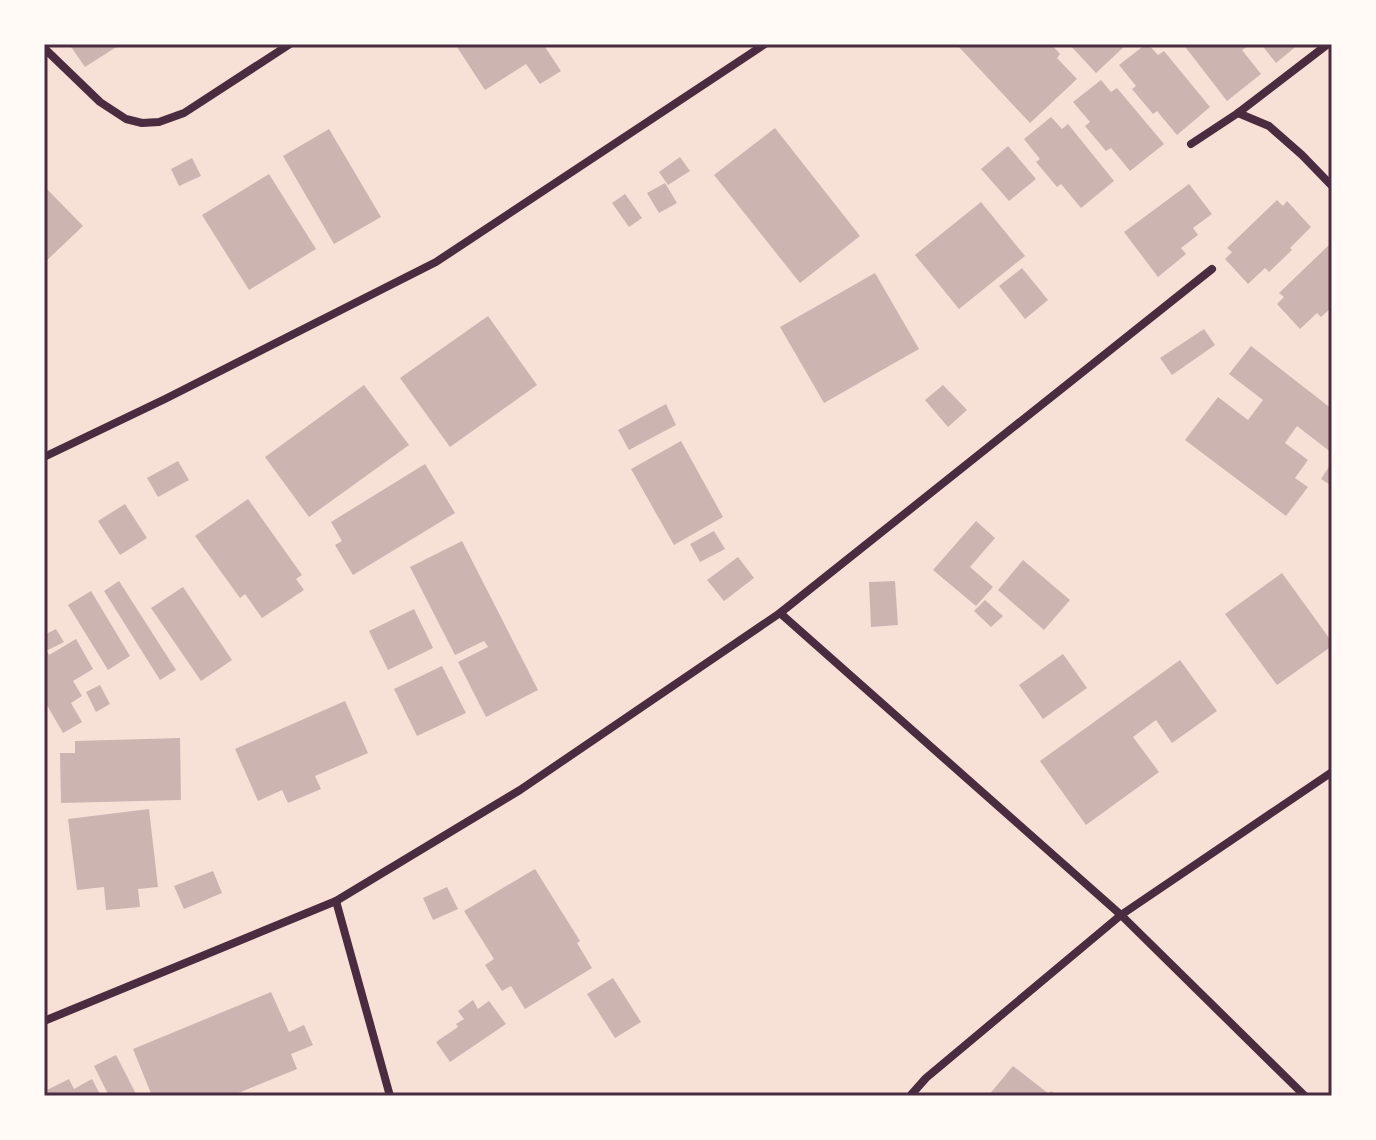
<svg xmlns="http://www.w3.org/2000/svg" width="1376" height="1140" viewBox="0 0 1376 1140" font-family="'PT Sans',sans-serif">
	<rect width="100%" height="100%" fill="#f7e1d7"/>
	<!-- building -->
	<g fill="#ccb4b1">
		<polygon points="69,44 121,44 85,67"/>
		<polygon points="455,44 543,44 561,71 540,84 526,64 485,90"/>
		<polygon points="963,44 1051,44 1060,54 1057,58 1077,79 1030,123 959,47"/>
		<polygon points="1069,44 1127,44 1096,73"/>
		<polygon points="1146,44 1148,44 1158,55 1164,51 1210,107 1177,135 1157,111 1153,114 1132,89 1136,86 1119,65"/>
		<polygon points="1183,44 1244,44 1247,47 1242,50 1261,74 1227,101"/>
		<polygon points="1261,44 1299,44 1276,63"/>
		<polygon points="1101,80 1111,92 1117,88 1164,144 1130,171 1111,148 1106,151 1085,126 1090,122 1073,102"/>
		<polygon points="1051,117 1062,129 1068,124 1114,181 1081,208 1061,184 1057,187 1036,162 1040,159 1024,139"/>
		<polygon points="775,128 860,236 800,283 714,175"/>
		<polygon points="329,129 381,217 334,244 283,156"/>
		<polygon points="1008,146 1036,179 1009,201 981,169"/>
		<polygon points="680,157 690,171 668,185 659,172"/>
		<polygon points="192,158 201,176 179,186 171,169"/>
		<polygon points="269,174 316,249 249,290 202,215"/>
		<polygon points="665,183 677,203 659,213 647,193"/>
		<polygon points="1189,184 1212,214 1193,228 1198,235 1181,248 1186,254 1158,277 1124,232"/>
		<polygon points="44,186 83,226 44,263"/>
		<polygon points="625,194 642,218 629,227 612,203"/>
		<polygon points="1277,200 1283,206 1287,201 1311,227 1290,248 1292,250 1269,272 1265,268 1248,284 1225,259 1232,252 1227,248"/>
		<polygon points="981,202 1025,256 959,309 915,255"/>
		<polygon points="1329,245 1332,248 1332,307 1321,317 1317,313 1300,329 1277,304 1284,297 1279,293"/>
		<polygon points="1022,268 1048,300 1025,319 999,286"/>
		<polygon points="875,273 919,349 824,403 780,327"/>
		<polygon points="488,316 537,385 450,447 400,378"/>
		<polygon points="1204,329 1215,345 1172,375 1160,358"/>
		<polygon points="1251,346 1332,409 1332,453 1297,426 1285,443 1308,460 1295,478 1308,487 1286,516 1185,440 1218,397 1248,420 1263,400 1229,374"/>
		<polygon points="364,385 409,445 309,517 265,457"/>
		<polygon points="943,385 967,410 948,427 925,400"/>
		<polygon points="666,404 676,425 629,450 618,430"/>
		<polygon points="681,441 723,517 674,545 631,469"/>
		<polygon points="178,461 189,480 158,497 147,478"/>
		<polygon points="1332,462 1332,486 1321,479"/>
		<polygon points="425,464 455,513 353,575 335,545 342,541 331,522"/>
		<polygon points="248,499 302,575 296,579 304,590 262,618 245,594 240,598 195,536"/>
		<polygon points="125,504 147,538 120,555 98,521"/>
		<polygon points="976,521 995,538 970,567 993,587 976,606 933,570"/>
		<polygon points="714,531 725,549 700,562 690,544"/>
		<polygon points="462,541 538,690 486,717 458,662 488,647 484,641 455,655 410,567"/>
		<polygon points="738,557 754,578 724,601 707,580"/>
		<polygon points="1023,560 1070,600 1044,630 998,590"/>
		<polygon points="1282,573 1332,642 1332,646 1277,685 1225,614"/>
		<polygon points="119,581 176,670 160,680 104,591"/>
		<polygon points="895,581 898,625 871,627 869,582"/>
		<polygon points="183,587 232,660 201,681 151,608"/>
		<polygon points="91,591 130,656 108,670 68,605"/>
		<polygon points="985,600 1003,616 991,627 974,611"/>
		<polygon points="414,609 433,648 388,670 369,631"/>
		<polygon points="56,629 64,642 48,650 44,643 44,635"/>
		<polygon points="76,639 93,669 73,681 82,696 71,703 82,722 63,733 44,700 44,647 49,655"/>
		<polygon points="1063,654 1087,688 1043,719 1019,685"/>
		<polygon points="1180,660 1217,711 1172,743 1156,720 1133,737 1159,772 1086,825 1040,761"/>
		<polygon points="442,666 466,713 417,736 394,689"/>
		<polygon points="100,685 110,704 96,712 86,692"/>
		<polygon points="345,701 368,753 315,776 321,789 288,803 282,790 258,801 235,749"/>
		<polygon points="180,738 181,800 61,803 60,753 75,753 75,741"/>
		<polygon points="149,809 158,887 138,889 140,907 106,910 104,887 77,890 68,819"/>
		<polygon points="535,869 580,941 577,943 592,968 525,1009 511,986 502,991 485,965 494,959 464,911"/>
		<polygon points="213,871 222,893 184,909 174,886"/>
		<polygon points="447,887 458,909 433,920 423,898"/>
		<polygon points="613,978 641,1022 615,1038 587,994"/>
		<polygon points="271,992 289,1032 304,1025 313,1045 291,1054 297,1069 231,1096 152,1096 133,1049"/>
		<polygon points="473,1000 478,1009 489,1001 506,1024 450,1062 436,1042 458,1027 456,1024 464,1019 458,1011"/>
		<polygon points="116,1055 137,1096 109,1096 94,1066"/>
		<polygon points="1013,1066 1049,1094 1051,1091 1058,1096 988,1096"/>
		<polygon points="69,1079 74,1089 92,1079 101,1096 50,1096 47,1090"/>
	</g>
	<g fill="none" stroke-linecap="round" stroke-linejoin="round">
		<!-- minor -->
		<g stroke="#4a2c40" stroke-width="8">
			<polyline points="44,48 100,102 126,119 142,123 159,122 184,113 290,44"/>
			<polyline points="1238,113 1269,126 1302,155 1332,186"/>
			<polyline points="1191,144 1238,113 1328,44"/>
			<polyline points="44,457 165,399 436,262 765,44"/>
			<polyline points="780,613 1121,915 1305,1096"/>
			<polyline points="336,901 390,1096"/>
			<polyline points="44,1021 336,901 520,790 780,613 1212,269"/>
			<polyline points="910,1096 926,1078 1121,915 1332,772"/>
		</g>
	</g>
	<!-- border -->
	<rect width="1376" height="1140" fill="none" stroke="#fffaf5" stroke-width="92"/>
	<rect x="46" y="46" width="1284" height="1048" fill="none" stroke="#4a2c40" stroke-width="3"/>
</svg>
